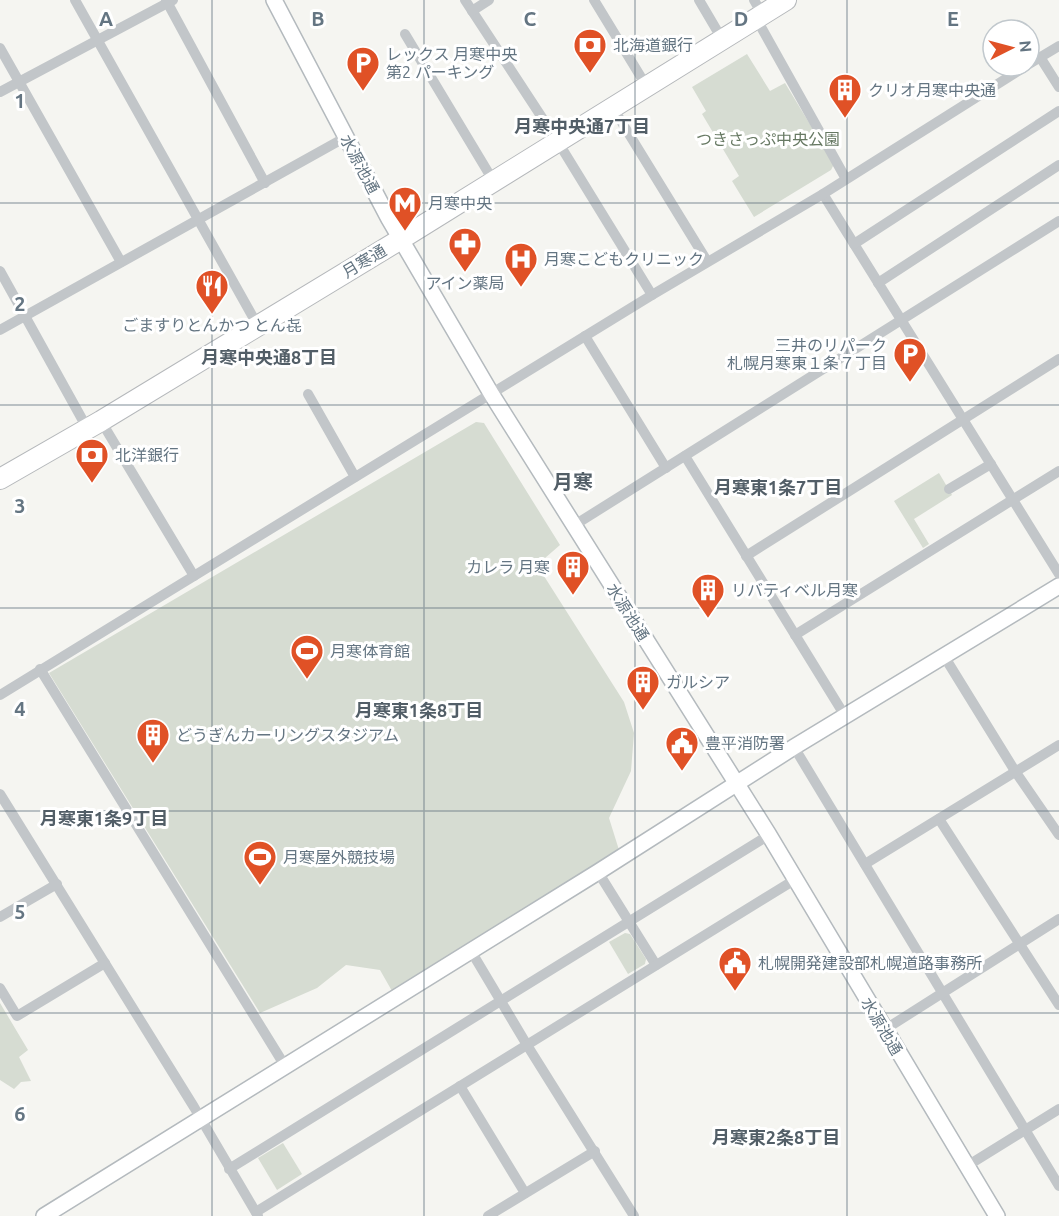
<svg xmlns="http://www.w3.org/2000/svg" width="1059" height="1216" viewBox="0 0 1059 1216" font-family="Ubuntu,'Noto Sans JP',sans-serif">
	<rect width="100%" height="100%" fill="#f5f5f1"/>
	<!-- green -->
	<g fill="#d6dcd2">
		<polygon points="747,54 770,91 785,83 834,164 831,170 754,217 732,181 739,176 702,114 706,111 692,87"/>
		<polygon points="476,422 484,423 560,545 537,565 624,702 634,733 631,771 609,818 619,850 392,991 380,970 346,965 317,988 260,1013 49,673"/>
		<polygon points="939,473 952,495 914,519 929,544 923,548 894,501"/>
		<polygon points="625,933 630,934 646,959 645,964 628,974 609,942"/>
		<polygon points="0,1003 28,1050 19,1057 31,1081 21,1082 14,1089 0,1080"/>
		<polygon points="283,1143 302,1174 277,1190 258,1158"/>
	</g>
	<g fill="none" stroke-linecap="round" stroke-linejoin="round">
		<!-- secondary casing -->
		<g stroke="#b4babe" stroke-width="18">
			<g id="secondary">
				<polyline points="274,0 389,219 492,395 769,835 997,1216"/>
				<polyline points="44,1216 598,872 794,747 1059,586"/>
			</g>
		</g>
		<!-- highway casing -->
		<g stroke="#b5b8bb" stroke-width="22">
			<polyline id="highway" points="0,479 101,421 401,239 786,0"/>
		</g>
		<!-- street -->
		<g stroke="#c2c6c9" stroke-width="10">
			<polyline points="75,0 258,326"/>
			<polyline points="166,0 265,183"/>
			<polyline points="465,0 558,142 652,295"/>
			<polyline points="594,0 647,87"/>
			<polyline points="699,0 722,39"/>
			<polyline points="754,0 762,14"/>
			<polyline points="472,11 489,0"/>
			<polyline points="756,18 846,179"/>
			<polyline points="405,34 494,182"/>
			<polyline points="0,48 121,262"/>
			<polyline points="1040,57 1059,87"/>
			<polyline points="1029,64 1059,46"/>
			<polyline points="0,92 173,0"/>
			<polyline points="613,108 707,261"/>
			<polyline points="823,194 1059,574"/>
			<polyline points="854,244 1059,111"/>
			<polyline points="0,271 87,428"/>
			<polyline points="878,283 1059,165"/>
			<polyline points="0,330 346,137"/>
			<polyline points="585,336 666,468"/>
			<polyline points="308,394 355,477"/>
			<polyline points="101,421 194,576"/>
			<polyline points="685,456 845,716"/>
			<polyline points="949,489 991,464"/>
			<polyline points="573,526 1059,221"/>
			<polyline points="746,556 1059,359"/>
			<polyline points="795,635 1059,471"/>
			<polyline points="944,656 1015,771 1059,835"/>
			<polyline points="40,669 285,1066"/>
			<polyline points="0,695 652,295 823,194 1026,66"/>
			<polyline points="794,747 1059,1186"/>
			<polyline points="0,794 194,1107 258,1216"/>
			<polyline points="939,819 1059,1005"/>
			<polyline points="865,864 1059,745"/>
			<polyline points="598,872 656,965"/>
			<polyline points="0,917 57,884"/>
			<polyline points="471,951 527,1045 634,1216"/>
			<polyline points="0,988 17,1016 105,963"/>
			<polyline points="884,1030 1059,919"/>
			<polyline points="460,1086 525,1193"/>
			<polyline points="967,1166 1059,1109"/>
			<polyline points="229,1169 769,835"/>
			<polyline points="256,1212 796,879"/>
			<polyline points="488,1216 595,1151"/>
		</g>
		<!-- secondary -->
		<use href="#secondary" stroke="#fff" stroke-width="15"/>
		<!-- highway -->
		<use href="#highway" stroke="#fff" stroke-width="20"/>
	</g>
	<!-- grid -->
	<path fill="none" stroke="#647582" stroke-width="1.5" stroke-opacity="0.55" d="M212,0V1216M424,0V1216M635,0V1216M847,0V1216M0,203H1059M0,405H1059M0,608H1059M0,811H1059M0,1013H1059"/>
	<!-- icons -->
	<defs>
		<g id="bank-pin" transform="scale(1.725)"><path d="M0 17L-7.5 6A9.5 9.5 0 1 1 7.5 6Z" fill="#e05126" stroke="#fff"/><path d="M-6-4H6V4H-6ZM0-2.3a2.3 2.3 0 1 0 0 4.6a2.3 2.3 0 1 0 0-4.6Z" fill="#fff"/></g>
		<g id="parking-pin" transform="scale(1.725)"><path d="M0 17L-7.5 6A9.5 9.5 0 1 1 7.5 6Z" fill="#e05126" stroke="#fff"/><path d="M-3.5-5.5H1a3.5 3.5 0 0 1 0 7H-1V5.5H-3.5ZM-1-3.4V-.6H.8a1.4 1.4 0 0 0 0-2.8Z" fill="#fff"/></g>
		<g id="building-pin" transform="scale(1.725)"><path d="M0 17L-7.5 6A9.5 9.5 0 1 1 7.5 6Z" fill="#e05126" stroke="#fff"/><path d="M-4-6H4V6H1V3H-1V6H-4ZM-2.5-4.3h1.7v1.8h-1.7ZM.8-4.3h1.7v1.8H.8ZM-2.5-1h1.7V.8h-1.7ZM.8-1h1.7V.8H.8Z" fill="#fff"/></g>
		<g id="metro-pin" transform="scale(1.725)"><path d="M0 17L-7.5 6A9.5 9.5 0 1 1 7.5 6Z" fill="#e05126" stroke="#fff"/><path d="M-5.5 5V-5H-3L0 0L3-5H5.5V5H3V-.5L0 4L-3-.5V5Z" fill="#fff"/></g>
		<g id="pharmacy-pin" transform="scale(1.725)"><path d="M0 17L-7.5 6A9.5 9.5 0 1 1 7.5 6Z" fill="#e05126" stroke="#fff"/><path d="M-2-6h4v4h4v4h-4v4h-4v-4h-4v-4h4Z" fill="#fff"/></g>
		<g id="hospital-pin" transform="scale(1.725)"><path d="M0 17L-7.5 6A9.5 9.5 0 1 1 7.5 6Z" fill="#e05126" stroke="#fff"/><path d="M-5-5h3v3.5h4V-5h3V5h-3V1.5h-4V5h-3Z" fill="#fff"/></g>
		<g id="restaurant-pin" transform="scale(1.725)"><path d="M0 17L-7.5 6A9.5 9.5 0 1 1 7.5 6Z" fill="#e05126" stroke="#fff"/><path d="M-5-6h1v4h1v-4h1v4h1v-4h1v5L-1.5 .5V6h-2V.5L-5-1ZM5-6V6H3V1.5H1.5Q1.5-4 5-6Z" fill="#fff"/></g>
		<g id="stadium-pin" transform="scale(1.725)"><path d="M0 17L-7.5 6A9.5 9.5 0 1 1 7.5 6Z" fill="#e05126" stroke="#fff"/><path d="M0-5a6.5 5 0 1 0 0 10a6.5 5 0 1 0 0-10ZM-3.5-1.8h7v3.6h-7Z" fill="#fff"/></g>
		<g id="civic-pin" transform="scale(1.725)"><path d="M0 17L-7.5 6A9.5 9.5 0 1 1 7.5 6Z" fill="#e05126" stroke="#fff"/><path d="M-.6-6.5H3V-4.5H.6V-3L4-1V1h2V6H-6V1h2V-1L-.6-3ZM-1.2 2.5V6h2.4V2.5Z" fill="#fff"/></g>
	</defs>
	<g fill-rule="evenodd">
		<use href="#bank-pin" x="590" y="45"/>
		<use href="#parking-pin" x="363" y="63"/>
		<use href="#building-pin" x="845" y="90"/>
		<use href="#metro-pin" x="405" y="203"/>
		<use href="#pharmacy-pin" x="465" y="244"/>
		<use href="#hospital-pin" x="521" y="259"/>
		<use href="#restaurant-pin" x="212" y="286"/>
		<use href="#parking-pin" x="910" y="354"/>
		<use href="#bank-pin" x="92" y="455"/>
		<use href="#building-pin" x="573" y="567"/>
		<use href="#building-pin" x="708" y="590"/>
		<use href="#stadium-pin" x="307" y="651"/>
		<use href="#building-pin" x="643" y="682"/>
		<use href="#building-pin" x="153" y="735"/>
		<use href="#civic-pin" x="682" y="743"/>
		<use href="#stadium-pin" x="260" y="857"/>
		<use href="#civic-pin" x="735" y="963"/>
	</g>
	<g text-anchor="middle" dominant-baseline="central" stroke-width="6" stroke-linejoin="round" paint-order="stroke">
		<!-- poi labels -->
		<g font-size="16" fill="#647582" stroke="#fff" text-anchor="start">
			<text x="613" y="45">北海道銀行</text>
			<text x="386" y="54">レックス 月寒中央<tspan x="386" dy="18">第2 パーキング</tspan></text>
			<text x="868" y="90">クリオ月寒中央通</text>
			<text x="428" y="203">月寒中央</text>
			<text x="544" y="259">月寒こどもクリニック</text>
			<text x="465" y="283" text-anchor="middle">アイン薬局</text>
			<text x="212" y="325" text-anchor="middle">ごますりとんかつ とん㐂</text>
			<text x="887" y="345" text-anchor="end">三井のリパーク<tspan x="887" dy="18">札幌月寒東１条７丁目</tspan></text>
			<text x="115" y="455">北洋銀行</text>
			<text x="550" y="567" text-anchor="end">カレラ 月寒</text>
			<text x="731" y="590">リバティベル月寒</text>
			<text x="330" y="651">月寒体育館</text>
			<text x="666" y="682">ガルシア</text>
			<text x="176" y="735">どうぎんカーリングスタジアム</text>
			<text x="705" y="743">豊平消防署</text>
			<text x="283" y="857">月寒屋外競技場</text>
			<text x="758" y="963">札幌開発建設部札幌道路事務所</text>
		</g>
		<!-- park labels -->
		<g font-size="16" fill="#677963" stroke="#fff">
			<text x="768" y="139">つきさっぷ中央公園</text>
		</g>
		<!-- street labels -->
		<g font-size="16" fill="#647582" stroke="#fff">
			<text transform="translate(360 164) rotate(62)">水源池通</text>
			<text transform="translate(364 261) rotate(-31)">月寒通</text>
			<text transform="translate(628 612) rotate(58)">水源池通</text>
			<text transform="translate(882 1026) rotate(59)">水源池通</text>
		</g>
		<!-- neighbourhood labels -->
		<g font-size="18" font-weight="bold" fill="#525e67" stroke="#fff">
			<text x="582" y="126">月寒中央通7丁目</text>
			<text x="269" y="357">月寒中央通8丁目</text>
			<text x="778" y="487">月寒東1条7丁目</text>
			<text x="419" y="710">月寒東1条8丁目</text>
			<text x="104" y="818">月寒東1条9丁目</text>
			<text x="776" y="1137">月寒東2条8丁目</text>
		</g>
		<!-- quarter labels -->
		<g font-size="20" font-weight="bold" fill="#525e67" stroke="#fff">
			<text x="573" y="481">月寒</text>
		</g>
	</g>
	<g font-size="20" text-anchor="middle" font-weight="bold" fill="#647582" stroke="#fff" stroke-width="6" stroke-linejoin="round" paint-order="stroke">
		<text x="106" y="26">A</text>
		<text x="318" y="26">B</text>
		<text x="530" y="26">C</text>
		<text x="741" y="26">D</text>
		<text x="953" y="26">E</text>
		<text x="20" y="108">1</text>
		<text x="20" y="311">2</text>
		<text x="20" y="513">3</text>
		<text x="20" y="716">4</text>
		<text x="20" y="919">5</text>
		<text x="20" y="1121">6</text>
	</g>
	<!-- north arrow -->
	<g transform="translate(1011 48) rotate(84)"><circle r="28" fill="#ffffff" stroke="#c1c8cd" stroke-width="1.5"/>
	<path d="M0-4.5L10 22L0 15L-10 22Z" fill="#e05126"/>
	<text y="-9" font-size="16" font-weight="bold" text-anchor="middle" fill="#647582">N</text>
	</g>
</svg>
